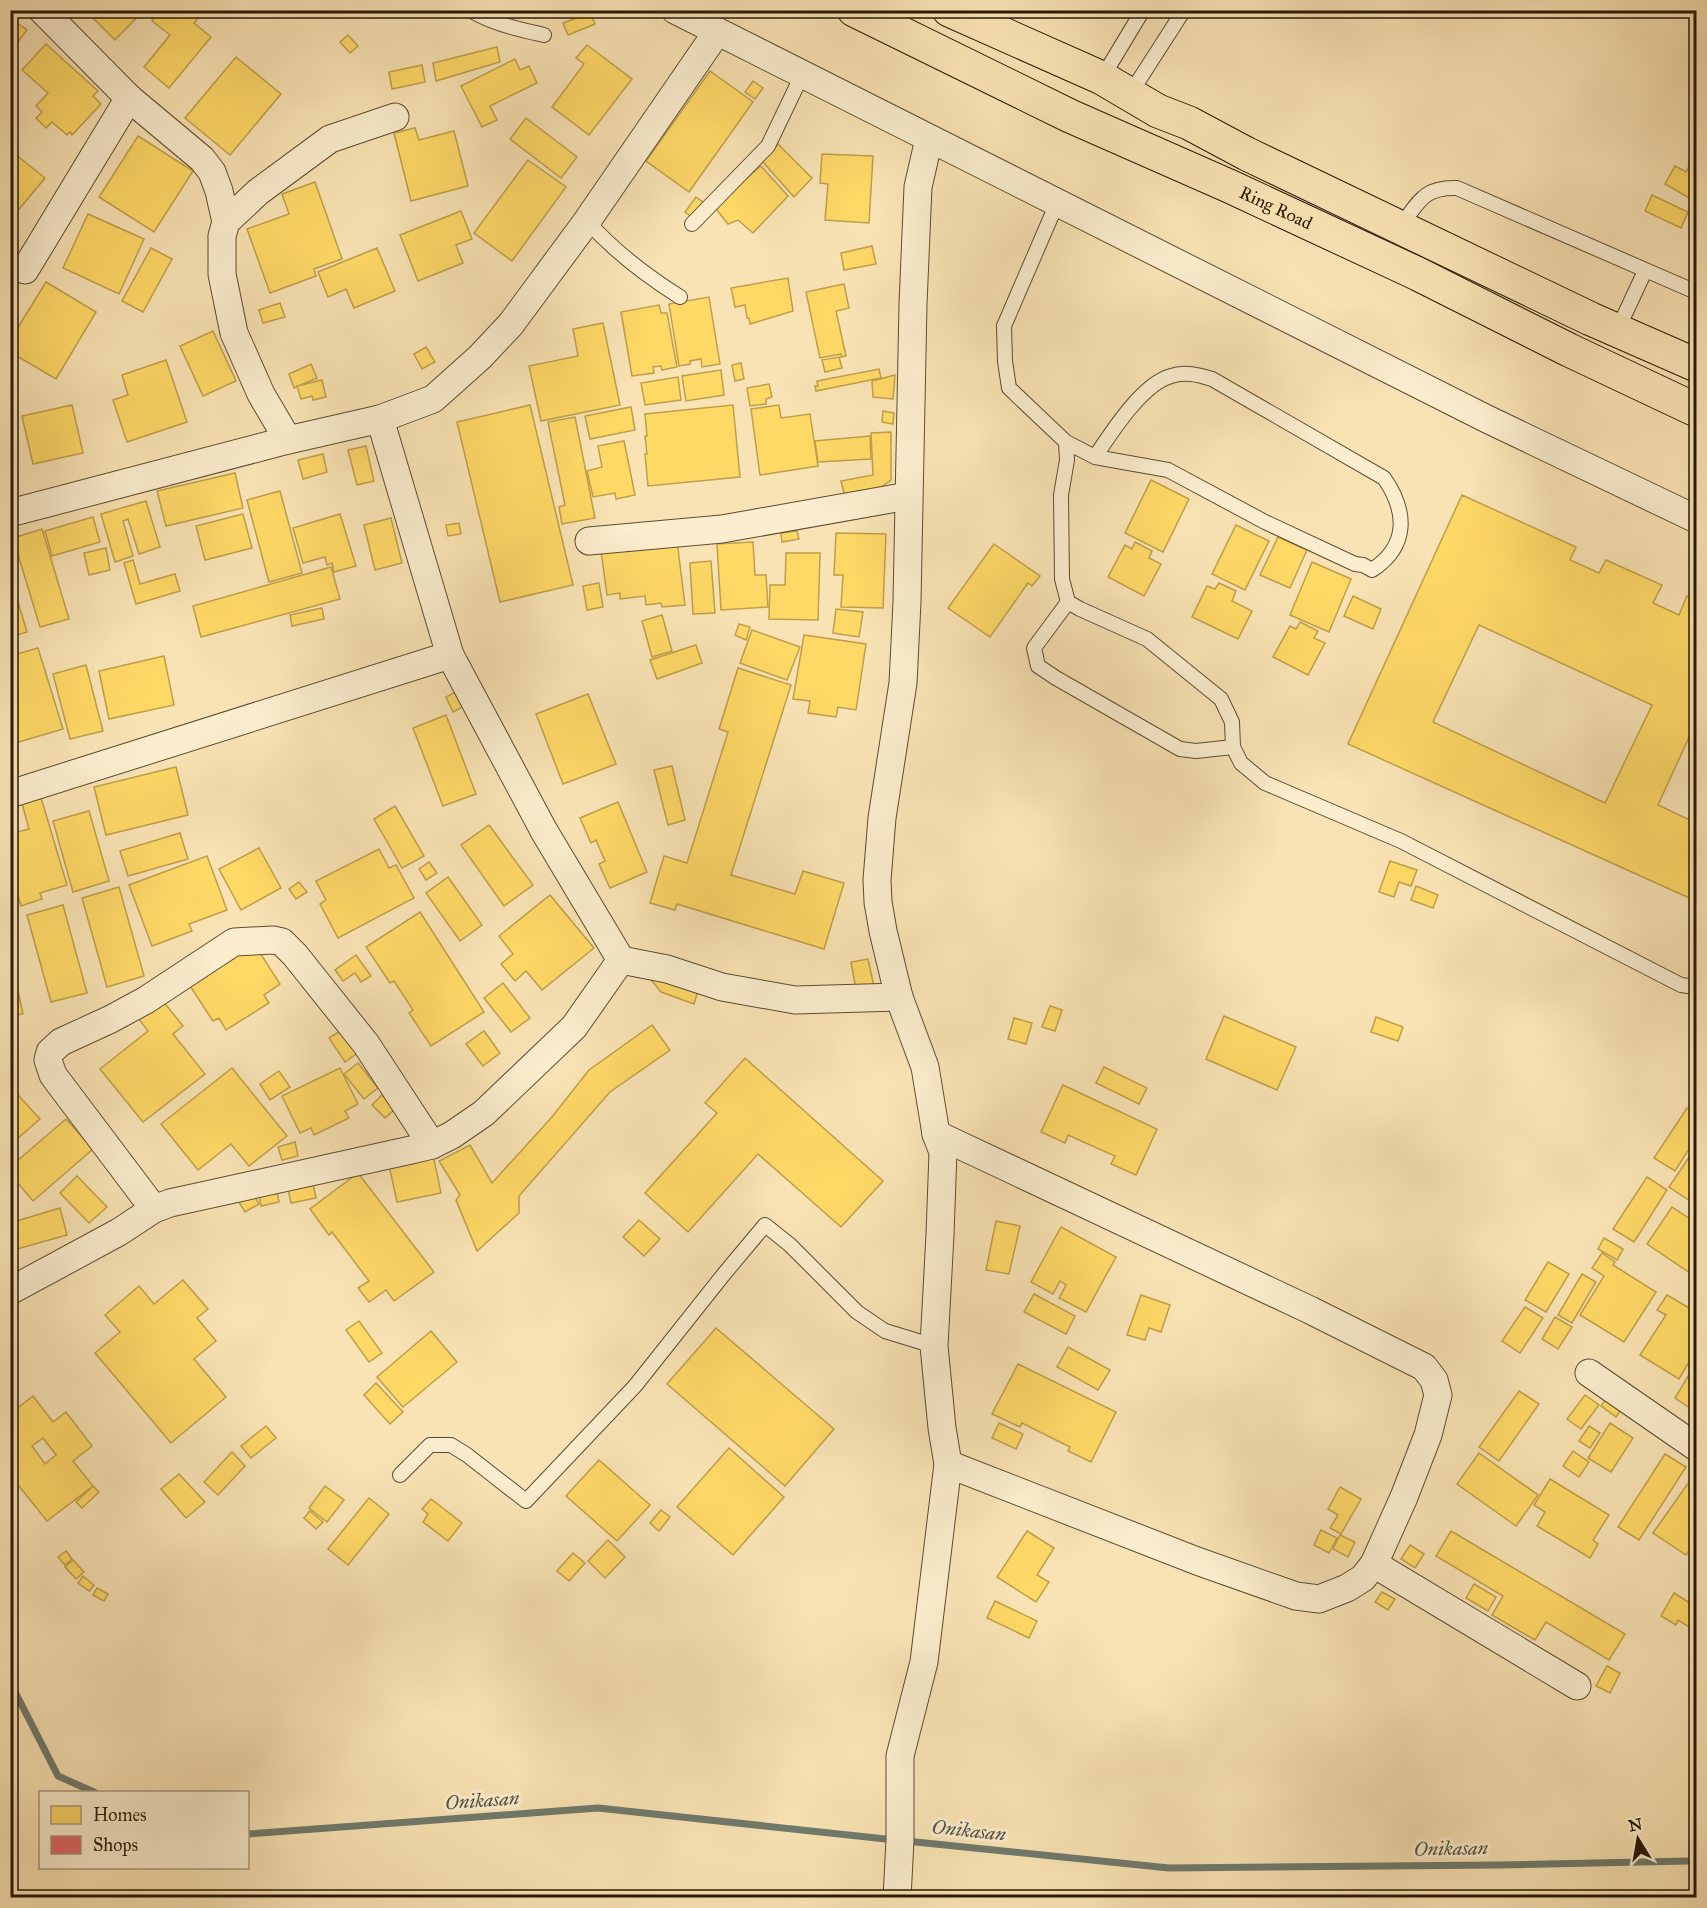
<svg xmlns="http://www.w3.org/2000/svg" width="1707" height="1908" font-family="'IM FELL Great Primer',serif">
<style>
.homes{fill:#ffd966;stroke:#bf9f49;stroke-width:1.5;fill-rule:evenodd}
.shops{fill:#e06666;stroke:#a94f49;stroke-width:1.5}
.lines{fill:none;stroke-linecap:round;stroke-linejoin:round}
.stream{stroke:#707b6e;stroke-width:7}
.service-casing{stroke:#5d4c32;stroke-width:16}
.minor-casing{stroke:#5d4c32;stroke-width:29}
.primary-casing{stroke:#291906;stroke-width:35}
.service{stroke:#fbedce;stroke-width:14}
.minor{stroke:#fbedce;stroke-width:27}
.primary{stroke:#f9e3b4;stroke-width:33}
.labels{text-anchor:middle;stroke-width:6;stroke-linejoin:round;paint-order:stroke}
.street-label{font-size:18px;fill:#291906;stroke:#fbedce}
.water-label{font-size:20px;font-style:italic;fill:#525243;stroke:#fbedce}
</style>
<rect width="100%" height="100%" fill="#f9e3b4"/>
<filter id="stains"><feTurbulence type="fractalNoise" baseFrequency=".00333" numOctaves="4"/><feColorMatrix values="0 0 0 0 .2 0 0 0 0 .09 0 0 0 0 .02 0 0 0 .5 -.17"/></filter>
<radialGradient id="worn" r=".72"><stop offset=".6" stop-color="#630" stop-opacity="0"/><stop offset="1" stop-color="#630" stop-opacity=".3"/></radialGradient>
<g class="homes">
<path d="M85,10H144L115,40Z"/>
<path d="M161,10H194L200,16L194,23L211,37L169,88L144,67L170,35L152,21Z"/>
<path d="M590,13L595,24L568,35L563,23Z"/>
<path d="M10,18L27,30L10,52Z"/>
<path d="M348,35L358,46L350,53L340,42Z"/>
<path d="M46,44L98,91L93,96L101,104L72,135L70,132L67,135L52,122L46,128L36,118L42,112L36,106L48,93L22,70Z"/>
<path d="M587,45L632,79L589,135L552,107L584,64L576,58Z"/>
<path d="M497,47L500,62L436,81L433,63Z"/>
<path d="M236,57L281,94L230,155L185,118Z"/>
<path d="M515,59L520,70L529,66L537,83L490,106L497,120L482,127L461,86Z"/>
<path d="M422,65L425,82L392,89L389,72Z"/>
<path d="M710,71L753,102L689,192L646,161Z"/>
<path d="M753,81L763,88L755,99L745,92Z"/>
<path d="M526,118L577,157L561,178L510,139Z"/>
<path d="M415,128L419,140L454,131L468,186L411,201L394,133Z"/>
<path d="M138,136L193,171L154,232L99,197Z"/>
<path d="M778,144L812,178L794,197L762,161Z"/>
<path d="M10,150L45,178L15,214L10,210Z"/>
<path d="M822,154L873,156L869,223L825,220L828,184L820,183Z"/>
<path d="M528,160L566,187L512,261L474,233Z"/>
<path d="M761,166L788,196L753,233L738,220L728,224L714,206Z"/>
<path d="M1675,166L1686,172L1689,166L1696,170V202L1665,184Z"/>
<path d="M315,182L342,259L314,269L316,276L270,293L247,229L289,214L282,194Z"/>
<path d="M1652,195L1688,212L1681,228L1645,211Z"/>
<path d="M696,197L703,202L692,217L685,212Z"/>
<path d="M461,211L472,239L456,245L463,263L418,281L400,235Z"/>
<path d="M88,214L144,239L119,294L63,268Z"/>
<path d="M872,246L876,264L844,270L841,253Z"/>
<path d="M151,248L172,259L143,312L122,301Z"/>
<path d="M377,248L395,291L354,308L346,289L328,297L318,272Z"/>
<path d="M788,278L793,311L750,324L749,318H747L745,305L735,307L731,288Z"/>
<path d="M46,282L96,312L56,379L10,352V340Z"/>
<path d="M844,284L849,308L836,311L846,356L841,357V354L820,358L806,292Z"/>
<path d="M709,297L720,364L702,367L701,359L690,361V364L679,366L669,304Z"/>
<path d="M280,303L285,317L263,323L259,310Z"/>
<path d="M659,305L661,313H667L677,367L662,370L661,366L653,367L654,373L632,376L621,312Z"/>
<path d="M603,323L620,405L541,421L529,366L578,356L573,329Z"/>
<path d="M213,331L236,381L203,396L180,346Z"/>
<path d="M426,347L435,362L422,369L414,354Z"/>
<path d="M839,357L842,368L825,372L822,360Z"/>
<path d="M166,360L187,422L127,442L113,400L128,395L122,375Z"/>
<path d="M741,363L744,379L735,381L732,365Z"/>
<path d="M311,364L317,378L294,388L289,374Z"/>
<path d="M879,369L881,378L816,391L815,386H818L817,381Z"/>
<path d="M721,370L724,395L686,401L682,376Z"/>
<path d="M895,375L893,399L873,397L872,381Z"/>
<path d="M678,377L681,400L645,405L641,383Z"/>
<path d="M322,380L326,397L313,400L312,396L301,399L297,386Z"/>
<path d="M769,384L772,397L766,399V404L750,406L747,388Z"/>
<path d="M72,405L83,453L33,464L22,416Z"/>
<path d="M530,405L573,585L500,602L457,422Z"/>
<path d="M733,405L740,477L648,486L645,454H647L645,436H647L645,414Z"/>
<path d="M779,405L781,418L810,414L818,466L760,475L751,409Z"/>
<path d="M631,407L635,430L590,439L585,416Z"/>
<path d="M883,411L894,413L893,424L882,422Z"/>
<path d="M575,417L595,518L562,524L559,507L565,505L548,422Z"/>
<path d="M891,432V480L872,494L845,497L841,481L873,475L871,433Z"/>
<path d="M870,436L871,459L818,462L815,441Z"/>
<path d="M624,441L635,495L616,499L615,493L593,497L587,471L602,467L598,446Z"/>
<path d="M366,446L374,481L357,485L348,450Z"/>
<path d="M323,454L327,472L303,479L298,460Z"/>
<path d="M235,473L243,508L166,526L157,491Z"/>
<path d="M1151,480L1189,499L1163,552L1125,533Z"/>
<path d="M280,491L302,573L269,582L247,500Z"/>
<path d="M1462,495L1576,547L1570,560L1599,573L1606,560L1662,585L1653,603L1679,615L1687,596L1696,601V722L1658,805L1696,823V901L1348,744ZM1479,625L1652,705L1605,803L1433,722Z"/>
<path d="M146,501L160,547L139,554L128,519L123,521L133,556L115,562L101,514Z"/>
<path d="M243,514L252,548L205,560L196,526Z"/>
<path d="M340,514L356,566L334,572L332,563L327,565L325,557L303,563L293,528Z"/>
<path d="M93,517L100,542L52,556L45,531Z"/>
<path d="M391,518L402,563L375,570L364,525Z"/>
<path d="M459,523L461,534L448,536L446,525Z"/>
<path d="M1236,525L1269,541L1245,590L1212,574Z"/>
<path d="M42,529L69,619L40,627L13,538Z"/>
<path d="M797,531L799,539L782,542L781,533Z"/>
<path d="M836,533L886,534L883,608L841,607L843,575H834Z"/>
<path d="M1278,537L1307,550L1290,588L1260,575Z"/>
<path d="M677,541L685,605L662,607L661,603L646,605L645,596L620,599V593L607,595L601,551Z"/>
<path d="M753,542L755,575H766L768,607L721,610L717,544Z"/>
<path d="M1135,542L1152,551L1149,558L1161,564L1144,596L1108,577L1125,545L1132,549Z"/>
<path d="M994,544L1040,576L1032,586L1028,583L990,637L948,608Z"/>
<path d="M106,548L110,570L89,575L84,553Z"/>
<path d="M786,553H820L818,620L769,619L770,585H785Z"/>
<path d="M133,560L140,584L175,574L180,591L136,604L124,563Z"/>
<path d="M711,561L715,613L693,614L690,563Z"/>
<path d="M1312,562L1351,579L1329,632L1290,615Z"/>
<path d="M331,567L340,599L201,637L193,606Z"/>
<path d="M10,575L27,632L10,637Z"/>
<path d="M599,583L603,607L587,610L583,586Z"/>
<path d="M1219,583L1236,591L1232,601L1252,611L1238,639L1192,617L1207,586L1215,589Z"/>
<path d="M1353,596L1381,609L1373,629L1344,616Z"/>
<path d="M322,608L324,619L292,626L290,615Z"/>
<path d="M836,609L863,612L859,637L833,633Z"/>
<path d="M662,615L672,651L652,657L642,621Z"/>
<path d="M1300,622L1318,631L1314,638L1325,643L1308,675L1273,657L1290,626L1296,629Z"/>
<path d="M739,624L750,627L746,640L735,635Z"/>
<path d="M752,630L800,647L787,680L740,663Z"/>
<path d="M804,635L866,644L856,710L838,707L836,717L808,713L810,701L793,699Z"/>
<path d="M696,645L702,663L657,679L650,660Z"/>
<path d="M38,648L63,729L15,743L10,727V656Z"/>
<path d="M164,656L174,705L109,719L99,671Z"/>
<path d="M86,665L103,731L70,739L53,674Z"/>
<path d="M738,668L791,685L731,875L795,894L803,871L844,883L824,949L677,904L675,910L650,903L664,856L687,863L728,732L719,729Z"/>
<path d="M459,690L466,705L453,712L446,697Z"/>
<path d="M588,694L616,764L563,784L536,714Z"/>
<path d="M446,715L476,794L443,806L413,728Z"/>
<path d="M672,766L685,820L668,825L654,770Z"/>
<path d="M176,767L188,815L106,835L94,787Z"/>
<path d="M39,791L67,885L40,893L42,899L21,906L10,869V834L29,829L20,796Z"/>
<path d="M618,802L647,872L610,888L599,864L605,861L596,840L591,843L580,818Z"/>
<path d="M395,806L424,856L402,868L374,819Z"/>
<path d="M89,811L109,881L73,892L53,821Z"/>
<path d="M489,825L533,885L504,906L461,845Z"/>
<path d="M180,833L188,859L128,876L120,851Z"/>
<path d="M259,848L281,888L241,910L219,869Z"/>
<path d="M379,849L389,868L396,865L414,898L338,938L320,904L326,900L316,881Z"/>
<path d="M207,856L227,910L189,924L192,931L152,946L129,885Z"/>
<path d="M1390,861L1417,870L1411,886L1399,882L1394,897L1379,892Z"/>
<path d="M429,862L437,873L426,880L419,869Z"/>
<path d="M448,877L482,925L460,941L426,893Z"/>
<path d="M299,882L307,892L296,899L289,889Z"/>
<path d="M1416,886L1438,895L1433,908L1411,900Z"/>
<path d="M119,887L144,976L107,987L82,898Z"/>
<path d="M550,895L594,948L542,990L526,971L515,981L501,964L513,954L499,936Z"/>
<path d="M63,905L87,993L51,1002L27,915Z"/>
<path d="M420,912L484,1012L431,1046L409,1013L413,1010L394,981L390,983L366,947Z"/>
<path d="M255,945L280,984L264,995L269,1003L226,1030L219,1018L213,1021L190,986Z"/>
<path d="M10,954L23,1014L10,1016Z"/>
<path d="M356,955L371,976L361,982L355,973L343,981L335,970Z"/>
<path d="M868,959L875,991L857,995L851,962Z"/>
<path d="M648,976L700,984L694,1004L661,992Z"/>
<path d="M503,983L530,1018L511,1032L484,998Z"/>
<path d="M162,1000L183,1026L173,1034L205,1074L143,1122L100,1069L148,1031L138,1018Z"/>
<path d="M1050,1006L1062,1010L1055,1031L1042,1027Z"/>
<path d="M1224,1016L1296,1047L1277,1090L1206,1059Z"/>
<path d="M1376,1017L1403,1027L1398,1041L1371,1032Z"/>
<path d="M1014,1018L1032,1023L1026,1044L1008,1039Z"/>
<path d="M652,1025L670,1050L610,1092L519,1196V1213L477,1251L456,1200L460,1195L439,1161L470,1145L492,1183L552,1117L589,1070Z"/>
<path d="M343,1029L359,1052L345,1062L329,1038Z"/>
<path d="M484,1031L500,1053L483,1066L466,1044Z"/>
<path d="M745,1058L883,1181L841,1227L758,1154L688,1232L645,1193L717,1113L705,1103Z"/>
<path d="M358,1063L378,1088L364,1099L344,1074Z"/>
<path d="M1104,1067L1147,1088L1139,1104L1096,1083Z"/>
<path d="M232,1068L287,1136L249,1166L231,1144L198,1170L161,1124Z"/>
<path d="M340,1068L358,1104L345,1111L349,1118L314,1135L311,1128L300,1133L282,1096Z"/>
<path d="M279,1071L290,1087L270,1100L260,1084Z"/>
<path d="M1063,1085L1157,1129L1136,1175L1111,1164L1115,1156L1068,1135L1065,1143L1041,1132Z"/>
<path d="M18,1095L40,1119L10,1145V1101Z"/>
<path d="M382,1095L395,1109L385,1118L372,1105Z"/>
<path d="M1687,1108L1696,1114V1138L1675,1171L1654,1158Z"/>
<path d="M66,1119L93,1149L33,1201L10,1174V1167Z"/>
<path d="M295,1142L298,1156L282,1160L278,1147Z"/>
<path d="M1696,1147V1192L1690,1201L1669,1187Z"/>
<path d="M433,1155L441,1193L397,1202L389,1165Z"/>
<path d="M358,1173L434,1272L394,1301L386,1290L369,1302L358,1288L369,1281L332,1232L329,1235L310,1209Z"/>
<path d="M77,1176L107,1207L89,1223L60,1193Z"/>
<path d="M1647,1177L1667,1190L1634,1242L1613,1229Z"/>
<path d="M312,1179L316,1198L291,1203L287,1184Z"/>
<path d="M250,1189L259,1204L245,1212L236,1197Z"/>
<path d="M277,1191L279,1202L261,1206L259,1195Z"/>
<path d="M1672,1207L1696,1223V1277L1647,1244Z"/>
<path d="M60,1208L67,1235L10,1251V1223Z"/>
<path d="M639,1220L660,1239L644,1256L623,1237Z"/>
<path d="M996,1221L1020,1226L1009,1274L986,1270Z"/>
<path d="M1061,1227L1116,1257L1086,1312L1059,1298L1066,1285L1060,1281L1053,1294L1031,1282Z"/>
<path d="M1604,1238L1623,1249L1617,1260L1598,1249Z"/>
<path d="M1602,1253L1615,1262L1613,1265L1656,1292L1624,1342L1580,1315L1604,1276L1592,1268Z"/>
<path d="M1548,1262L1569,1274L1546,1312L1525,1300Z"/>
<path d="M1582,1274L1596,1282L1572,1323L1558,1315Z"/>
<path d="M183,1280L208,1309L197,1318L216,1341L194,1359L226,1397L171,1443L95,1353L120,1332L105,1315L139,1286L154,1304Z"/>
<path d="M1034,1294L1075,1316L1066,1334L1024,1312Z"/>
<path d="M1141,1295L1170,1305L1161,1332L1149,1328L1145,1340L1127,1335Z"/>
<path d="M1667,1295L1696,1312V1350L1679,1379L1640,1355L1666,1315L1657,1310Z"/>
<path d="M1525,1307L1543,1318L1520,1353L1502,1341Z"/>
<path d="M1555,1317L1572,1327L1558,1349L1542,1339Z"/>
<path d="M359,1321L382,1353L369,1362L346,1330Z"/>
<path d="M716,1328L834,1429L785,1486L667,1384Z"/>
<path d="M431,1331L457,1362L403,1407L377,1377Z"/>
<path d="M1068,1347L1110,1370L1098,1390L1057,1367Z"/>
<path d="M1696,1363V1412L1675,1398Z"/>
<path d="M1018,1364L1116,1412L1091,1462L1068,1451L1070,1447L1022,1423L1020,1427L992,1414Z"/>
<path d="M376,1383L403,1412L390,1424L364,1395Z"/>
<path d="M1519,1391L1539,1404L1499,1461L1479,1447Z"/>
<path d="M1585,1395L1599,1405L1581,1429L1567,1419Z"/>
<path d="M33,1396L53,1422L66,1412L92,1446L73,1461L93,1486L47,1521L10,1475V1414ZM43,1438L56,1455L45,1464L32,1446Z"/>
<path d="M1608,1396L1623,1407L1616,1417L1601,1406Z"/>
<path d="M999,1423L1023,1434L1016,1449L992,1438Z"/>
<path d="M1610,1423L1633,1438L1611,1472L1588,1458Z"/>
<path d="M266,1426L276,1438L251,1458L241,1446Z"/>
<path d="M1589,1426L1600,1433L1590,1448L1579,1441Z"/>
<path d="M729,1448L784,1497L733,1555L677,1507Z"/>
<path d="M1573,1451L1589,1462L1579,1477L1563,1466Z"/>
<path d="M232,1452L245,1466L218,1495L204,1482Z"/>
<path d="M1479,1453L1538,1495L1516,1526L1457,1484Z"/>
<path d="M1665,1454L1686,1467L1639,1540L1618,1527Z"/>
<path d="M599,1460L650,1505L617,1541L566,1496Z"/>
<path d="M1696,1472V1540L1686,1555L1653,1533Z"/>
<path d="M179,1474L205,1502L186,1518L161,1489Z"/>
<path d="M1550,1479L1609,1515L1593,1540L1598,1544L1590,1558L1537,1526L1545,1512L1534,1505Z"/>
<path d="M93,1486L99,1492L82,1508L76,1502Z"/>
<path d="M325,1486L344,1500L327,1522L309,1508Z"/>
<path d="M1340,1487L1361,1499L1341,1534L1330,1528L1338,1515L1328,1509Z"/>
<path d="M369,1498L389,1514L348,1565L328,1549Z"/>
<path d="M431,1499L462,1523L448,1541L423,1522L428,1514L422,1509Z"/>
<path d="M661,1510L670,1517L659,1531L650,1523Z"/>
<path d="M310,1511L323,1522L316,1529L304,1518Z"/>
<path d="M1321,1530L1337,1538L1329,1553L1314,1545Z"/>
<path d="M1027,1531L1054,1548L1037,1575L1049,1582L1036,1602L997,1577Z"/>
<path d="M1451,1531L1625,1634L1609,1660L1546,1622L1535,1640L1492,1615L1503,1596L1436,1556Z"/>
<path d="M1340,1535L1355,1542L1348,1557L1333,1549Z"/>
<path d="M608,1540L625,1557L605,1578L588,1561Z"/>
<path d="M1410,1545L1424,1554L1415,1568L1401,1559Z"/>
<path d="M66,1551L72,1559L65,1565L58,1557Z"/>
<path d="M573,1553L585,1563L569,1581L557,1571Z"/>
<path d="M73,1560L84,1572L76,1579L65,1567Z"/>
<path d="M83,1576L94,1585L89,1591L78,1583Z"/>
<path d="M1474,1584L1496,1597L1488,1611L1466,1598Z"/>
<path d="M97,1588L108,1594L104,1601L93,1595Z"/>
<path d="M1382,1592L1395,1599L1388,1610L1375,1602Z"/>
<path d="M1674,1593L1696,1607V1631L1678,1620L1676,1625L1661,1616Z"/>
<path d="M995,1601L1037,1621L1029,1638L987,1618Z"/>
<path d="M1607,1666L1620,1673L1610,1693L1596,1686Z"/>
</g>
<path class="shops" d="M1678,10H1696V20Z"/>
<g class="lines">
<g class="stream">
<path d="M10,1682L58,1776L94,1792"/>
<path d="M248,1834L598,1808L895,1840"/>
<path d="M906,1841L1169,1868L1498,1865L1688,1861"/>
</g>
<defs>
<g id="service">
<path d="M470,10C493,24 518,29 544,35"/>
<path d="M1102,78L1143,10"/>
<path d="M1130,94L1184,10"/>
<path d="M1057,203L1004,326L1005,361L1009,388L1066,442L1067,460L1061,495L1062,579L1068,602L1080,609L1147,639L1221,699L1232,722L1233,747L1241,763L1265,783L1401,841L1681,985L1696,987"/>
<path d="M587,221C615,252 645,275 680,297"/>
<path d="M692,224L768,146L802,75"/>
<path d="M1400,227C1419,202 1423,187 1457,188L1696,292"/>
<path d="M1617,331L1645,271"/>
<path d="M1066,442L1095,457L1168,470L1265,522L1355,564L1363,565L1372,570C1409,546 1407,511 1384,478L1212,379C1199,375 1184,371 1171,376C1142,384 1111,433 1095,457"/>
<path d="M1068,602L1034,648L1038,666L1056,678L1180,749L1196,751L1233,747"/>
<path d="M400,1475L430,1445H451L467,1455L526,1501L635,1386L724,1274L765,1225L790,1245L857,1312L885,1331L934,1346"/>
</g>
<g id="minor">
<path d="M42,10L129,98L202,159L212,172L219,191L226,222"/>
<path d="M675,10L1487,419L1696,519"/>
<path d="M25,270L129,98"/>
<path d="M380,419L450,655L544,831L621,960L667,969L722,987L795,1000L899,997"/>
<path d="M288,440L261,394L234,333L222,274V236L226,222L258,192L330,139L395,117"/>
<path d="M10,513L288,440L380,419L433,399L480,357L511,324L587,221L717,32"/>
<path d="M589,541L722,529L908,496"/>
<path d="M10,794L450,655"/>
<path d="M936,1134L1310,1310L1424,1367L1434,1380L1438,1395L1428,1435L1404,1497L1374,1564L1363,1578L1347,1588L1319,1599L1296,1596L1197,1561L948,1464"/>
<path d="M154,1209L53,1075L48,1060L50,1052L61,1042L111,1019L146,1000L234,942L273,940L282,942L295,955L366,1044L432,1145"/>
<path d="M10,1291L119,1232L154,1209L170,1203L411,1150L432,1145L452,1135L484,1113L574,1027L621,960"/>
<path d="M1589,1373L1696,1447"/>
<path d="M1374,1564L1577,1686"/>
<path d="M897,1898L900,1840V1756L924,1662L948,1464L942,1428L934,1346L940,1235L943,1152L936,1134L925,1067L899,997L883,931L878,902L877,880L882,818L903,683L907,602L913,304L918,187L929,139"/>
</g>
<g id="primary">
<path id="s1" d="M854,10L1070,116L1229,186L1418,274L1569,350L1696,410"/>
<path d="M949,10L1102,78L1158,111L1189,123L1247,154L1591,319L1696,365"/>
</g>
</defs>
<use href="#service" class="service-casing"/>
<use href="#minor" class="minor-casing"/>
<use href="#primary" class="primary-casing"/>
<use href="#service" class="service"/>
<use href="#minor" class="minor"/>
<use href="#primary" class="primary"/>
</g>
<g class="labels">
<g class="street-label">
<text dy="6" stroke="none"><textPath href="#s1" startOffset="466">Ring Road</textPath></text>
</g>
<g class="water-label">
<text transform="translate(482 1800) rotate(-4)" y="7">Onikasan</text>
<text transform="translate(969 1830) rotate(6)" y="7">Onikasan</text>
<text transform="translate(1451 1848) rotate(-1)" y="7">Onikasan</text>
</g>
</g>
<rect width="1707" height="1908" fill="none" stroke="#f9e3b4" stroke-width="36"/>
<rect x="12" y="12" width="1683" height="1884" fill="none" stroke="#291906" stroke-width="3"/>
<rect x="18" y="18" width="1671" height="1872" fill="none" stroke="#291906" stroke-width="1.5"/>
<rect x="39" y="1791" width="210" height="78" fill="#fbedce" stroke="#a7987e" stroke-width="1.5"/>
<rect x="51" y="1806" width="30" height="18" fill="#ffd966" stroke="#a7987e" stroke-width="1.5"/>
<text x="93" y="1821" font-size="18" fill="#291906">Homes</text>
<rect x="51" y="1836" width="30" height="18" fill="#e06666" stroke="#a7987e" stroke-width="1.5"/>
<text x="93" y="1851" font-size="18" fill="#291906">Shops</text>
<g transform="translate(1638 1839) rotate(349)" stroke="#fbedce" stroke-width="4.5" paint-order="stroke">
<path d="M0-4.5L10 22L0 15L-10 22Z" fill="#291906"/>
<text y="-9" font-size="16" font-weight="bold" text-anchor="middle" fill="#291906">N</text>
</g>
<rect width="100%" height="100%" filter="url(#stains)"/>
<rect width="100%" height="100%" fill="url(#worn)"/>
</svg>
